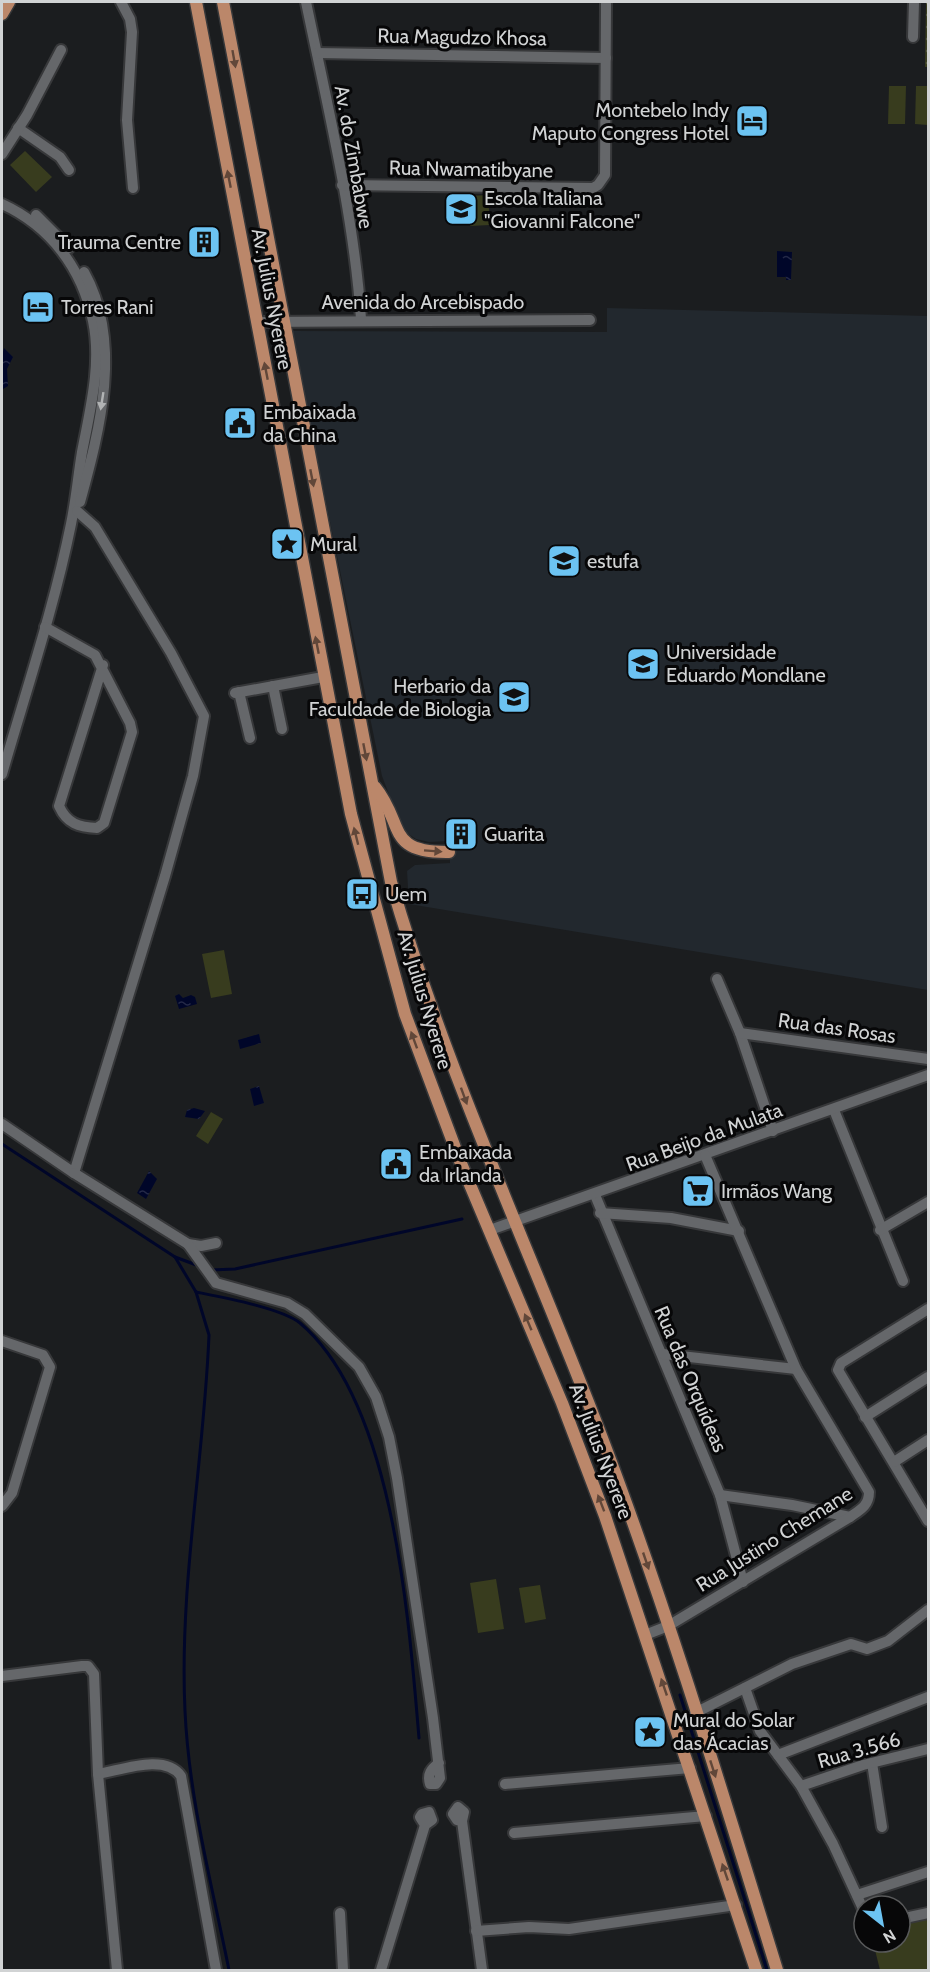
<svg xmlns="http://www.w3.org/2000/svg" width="930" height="1972" font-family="Cabin,sans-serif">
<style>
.built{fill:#22282e}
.grass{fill:url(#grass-dots)}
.pitch{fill:#383c1e}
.water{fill:url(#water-ripples)}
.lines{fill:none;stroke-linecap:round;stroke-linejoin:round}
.stream{stroke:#000629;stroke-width:3}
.minor-casing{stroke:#37383a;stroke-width:14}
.major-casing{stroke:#37383a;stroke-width:15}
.minor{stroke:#65676a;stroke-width:10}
.major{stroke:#bb876a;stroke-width:12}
.oneway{fill:#614739}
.oneway2{fill:#b1b3b4}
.labels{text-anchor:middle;stroke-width:6;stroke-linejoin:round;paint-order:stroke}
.street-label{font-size:20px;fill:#d1d3d4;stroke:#070708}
.poi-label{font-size:20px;fill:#d1d3d4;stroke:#070708;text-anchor:start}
</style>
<defs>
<pattern id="grass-dots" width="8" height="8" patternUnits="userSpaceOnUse" patternTransform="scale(1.5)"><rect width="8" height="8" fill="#383c1e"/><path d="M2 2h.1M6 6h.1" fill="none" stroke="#54573e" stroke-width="1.8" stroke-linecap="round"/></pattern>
<pattern id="water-ripples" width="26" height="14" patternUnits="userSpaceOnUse" patternTransform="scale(1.5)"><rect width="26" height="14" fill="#000629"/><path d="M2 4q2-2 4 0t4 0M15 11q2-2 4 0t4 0" fill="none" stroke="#242947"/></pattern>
</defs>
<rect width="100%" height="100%" fill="#1b1d1f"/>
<path class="built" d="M607,308L928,316V990L409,904L407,871L415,865L450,863L449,841L429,842L416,839L407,833L401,826L382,776L291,331L607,332Z"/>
<path class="grass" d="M926,2H928V67H925Z"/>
<g class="pitch">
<path d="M889,86H906L905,124H888Z"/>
<path d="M916,86H928V125L915,124Z"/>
<path d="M25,151L52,177L36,192L10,165Z"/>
<path d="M488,195L490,225L470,226L469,196Z"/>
<path d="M224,950L232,994L211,998L202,954Z"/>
<path d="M211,1112L223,1119L208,1144L196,1136Z"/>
<path d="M496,1579L504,1629L478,1633L470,1583Z"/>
<path d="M540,1585L546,1619L525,1623L519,1588Z"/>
<path d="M928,1915V1970H880L873,1942H900V1921Z"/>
</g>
<g class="water">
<path d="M777,251L792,252L791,280H786V277H777Z"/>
<path d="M4,348L13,357L7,369L8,386L3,389L2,355Z"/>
<path d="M179,994L183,998L191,995L195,997L197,1004L179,1009L175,996Z"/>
<path d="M259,1034L261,1043L240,1049L238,1040Z"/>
<path d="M259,1086L264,1103L254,1106L250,1089Z"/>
<path d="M194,1108L205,1111L199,1119L185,1117L187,1110Z"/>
<path d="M149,1171L157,1179L146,1199L137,1193Z"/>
</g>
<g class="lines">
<g class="stream">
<path d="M2,1144L175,1257L199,1266"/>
<path d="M175,1257L196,1292L209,1335C204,1460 179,1586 185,1711C189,1799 212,1885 229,1970"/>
<path d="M211,1270L235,1269L462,1219"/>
<path d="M196,1292C221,1297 281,1308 300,1323C394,1402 409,1621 419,1738"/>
<path d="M680,1695L767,1970"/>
</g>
<defs>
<g id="minor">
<path d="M121,2L130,19L132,32L127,120L133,188"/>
<path d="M306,2C327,104 354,215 361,319"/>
<path d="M913,37L914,2"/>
<path d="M317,53L606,58"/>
<path d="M18,128L60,157L69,170"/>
<path d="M2,154L27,115L61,50"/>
<path d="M342,185L593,188L598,185L605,175L606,2"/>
<path d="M2,204C50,226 82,268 93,321C102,364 90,410 82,452C78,476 76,500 71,524C54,608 26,691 2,774"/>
<path d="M36,215L69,248"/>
<path d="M257,322L590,320"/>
<path d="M80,502C100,429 123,342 84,272"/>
<path d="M45,627L95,655L130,723L132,732L104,823L97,828C79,827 67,824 59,806L103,665"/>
<path d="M273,686L282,729"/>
<path d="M239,692L250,738"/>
<path d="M235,693L323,677"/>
<path d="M717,979L740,1033L773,1131"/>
<path d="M740,1033L928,1059"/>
<path d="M834,1110L903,1281"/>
<path d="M2,1124L74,1173L165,876L193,776L204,716L171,653L95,527L77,511"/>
<path d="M74,1173L188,1244L201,1246L216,1243"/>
<path d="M595,1195L720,1495L743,1582"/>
<path d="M600,1213L671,1218L739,1231"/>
<path d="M490,1230L928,1075"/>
<path d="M880,1230L928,1202"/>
<path d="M188,1244L216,1283L287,1303L305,1314L359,1367L376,1397L389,1437L397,1478L433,1718L440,1778L436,1784H430C427,1774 431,1769 439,1763"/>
<path d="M928,1309L841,1363L838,1370L928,1521"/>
<path d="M2,1341L43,1355L50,1367L12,1493L2,1506"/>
<path d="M663,1354L796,1369"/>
<path d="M865,1417L928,1377"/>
<path d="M894,1462L928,1440"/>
<path d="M720,1495L792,1505L850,1517"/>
<path d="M645,1635L668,1626L850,1517C860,1510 869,1506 869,1492L796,1369L705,1155"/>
<path d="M2,1676L82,1666H88L94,1674L98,1774L117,1970"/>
<path d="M745,1688L760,1731L801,1786L833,1844L864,1911"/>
<path d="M695,1713L792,1664L851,1644L867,1649L888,1641L928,1610"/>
<path d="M778,1755L928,1697"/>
<path d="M872,1763L882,1827"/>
<path d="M98,1774C122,1770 165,1753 181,1776L216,1970"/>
<path d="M505,1784L690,1768"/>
<path d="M801,1786L863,1765L928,1749"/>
<path d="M462,1821L457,1820L453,1814L458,1807L464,1812L462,1821L482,1970"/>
<path d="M514,1833L706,1816"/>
<path d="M857,1895L928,1872"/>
<path d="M340,1913L343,1970"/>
<path d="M900,1919L928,1913"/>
<path d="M476,1931L529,1927L569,1929L736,1905"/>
<path d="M381,1970L425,1825L432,1820L429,1812L422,1814L420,1817L425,1825"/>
</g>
<g id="major">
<path d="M196,2L351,814L405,1014L460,1161L562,1403L605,1516L756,1970"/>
<path d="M223,2L391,882C447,1076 534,1258 605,1446C670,1618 723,1795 777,1970"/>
<path d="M2,14L9,2"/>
<path d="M375,787C405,824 385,853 449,852"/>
</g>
</defs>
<use href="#minor" class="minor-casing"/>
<use href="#major" class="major-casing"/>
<use href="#minor" class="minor"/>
<use href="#major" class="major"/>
</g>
<defs><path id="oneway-solid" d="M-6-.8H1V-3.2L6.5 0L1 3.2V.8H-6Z" transform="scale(1.5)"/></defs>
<g class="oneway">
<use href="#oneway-solid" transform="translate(234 59) rotate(80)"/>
<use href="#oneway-solid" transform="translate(229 179) rotate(-101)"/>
<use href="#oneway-solid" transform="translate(266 371) rotate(-101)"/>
<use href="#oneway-solid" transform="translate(312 478) rotate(79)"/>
<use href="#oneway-solid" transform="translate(317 645) rotate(-101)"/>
<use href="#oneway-solid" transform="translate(365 752) rotate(79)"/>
<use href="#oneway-solid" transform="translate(356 836) rotate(-104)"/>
<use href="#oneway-solid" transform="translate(433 851) rotate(4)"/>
<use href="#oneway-solid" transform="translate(414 1040) rotate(-110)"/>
<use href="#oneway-solid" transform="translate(464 1096) rotate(70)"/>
<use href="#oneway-solid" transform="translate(528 1322) rotate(-113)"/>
<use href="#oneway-solid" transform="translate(601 1503) rotate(-111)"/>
<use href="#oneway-solid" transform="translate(646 1561) rotate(71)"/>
<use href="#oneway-solid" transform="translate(664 1687) rotate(-109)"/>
<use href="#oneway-solid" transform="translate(713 1769) rotate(72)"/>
<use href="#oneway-solid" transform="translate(725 1872) rotate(-109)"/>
</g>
<use class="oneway2" href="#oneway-solid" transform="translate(102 401) rotate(99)"/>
<defs>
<symbol id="hotel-square" viewBox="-11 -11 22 22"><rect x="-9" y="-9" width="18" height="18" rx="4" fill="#6cc3f2" stroke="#070708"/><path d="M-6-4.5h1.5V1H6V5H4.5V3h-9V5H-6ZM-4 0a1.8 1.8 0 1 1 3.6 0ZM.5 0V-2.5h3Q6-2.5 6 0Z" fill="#111"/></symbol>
<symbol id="school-square" viewBox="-11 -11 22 22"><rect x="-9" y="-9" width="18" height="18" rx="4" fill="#6cc3f2" stroke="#070708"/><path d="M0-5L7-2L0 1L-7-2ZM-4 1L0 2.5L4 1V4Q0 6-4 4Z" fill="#111"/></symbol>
<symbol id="building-square" viewBox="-11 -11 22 22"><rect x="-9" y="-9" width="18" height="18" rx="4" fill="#6cc3f2" stroke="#070708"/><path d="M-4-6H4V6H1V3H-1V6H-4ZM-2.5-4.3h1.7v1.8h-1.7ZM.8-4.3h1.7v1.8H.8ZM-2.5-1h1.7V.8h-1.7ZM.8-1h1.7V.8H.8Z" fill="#111"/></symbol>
<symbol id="civic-square" viewBox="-11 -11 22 22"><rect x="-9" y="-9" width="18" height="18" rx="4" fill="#6cc3f2" stroke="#070708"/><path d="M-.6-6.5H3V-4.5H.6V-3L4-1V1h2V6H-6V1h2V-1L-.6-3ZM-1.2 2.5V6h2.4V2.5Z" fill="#111"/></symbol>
<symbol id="sight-square" viewBox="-11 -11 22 22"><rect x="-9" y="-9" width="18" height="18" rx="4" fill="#6cc3f2" stroke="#070708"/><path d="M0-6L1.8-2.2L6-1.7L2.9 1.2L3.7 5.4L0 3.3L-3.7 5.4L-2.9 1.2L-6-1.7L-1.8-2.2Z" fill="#111"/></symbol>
<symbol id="university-square" viewBox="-11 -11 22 22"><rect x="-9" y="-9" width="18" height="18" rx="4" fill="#6cc3f2" stroke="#070708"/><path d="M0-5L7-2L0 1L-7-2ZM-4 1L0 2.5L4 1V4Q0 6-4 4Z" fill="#111"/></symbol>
<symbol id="bus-square" viewBox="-11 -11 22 22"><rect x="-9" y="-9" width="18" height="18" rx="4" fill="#6cc3f2" stroke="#070708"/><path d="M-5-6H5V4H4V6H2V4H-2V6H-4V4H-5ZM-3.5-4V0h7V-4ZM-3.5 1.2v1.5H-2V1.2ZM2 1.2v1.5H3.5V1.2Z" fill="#111"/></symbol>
<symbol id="supermarket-square" viewBox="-11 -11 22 22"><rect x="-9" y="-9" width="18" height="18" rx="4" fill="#6cc3f2" stroke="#070708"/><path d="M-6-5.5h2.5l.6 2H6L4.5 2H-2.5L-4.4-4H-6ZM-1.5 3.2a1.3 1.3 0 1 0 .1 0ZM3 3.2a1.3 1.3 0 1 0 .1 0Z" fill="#111"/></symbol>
</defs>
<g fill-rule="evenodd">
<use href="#hotel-square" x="733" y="102" width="38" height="38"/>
<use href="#school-square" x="442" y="190" width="38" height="38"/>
<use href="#building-square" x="185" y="223" width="38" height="38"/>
<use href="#hotel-square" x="19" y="288" width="38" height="38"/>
<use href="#civic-square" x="221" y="404" width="38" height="38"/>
<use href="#sight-square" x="268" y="525" width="38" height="38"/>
<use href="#university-square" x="545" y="542" width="38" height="38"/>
<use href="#university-square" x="624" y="645" width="38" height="38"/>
<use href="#university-square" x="495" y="678" width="38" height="38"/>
<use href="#building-square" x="442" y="815" width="38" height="38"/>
<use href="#bus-square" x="343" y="875" width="38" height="38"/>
<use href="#civic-square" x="377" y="1145" width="38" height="38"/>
<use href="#supermarket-square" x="679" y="1172" width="38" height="38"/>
<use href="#sight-square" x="631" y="1713" width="38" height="38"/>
</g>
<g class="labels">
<g class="street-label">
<text transform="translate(462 37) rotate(1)" y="7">Rua Magudzo Khosa</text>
<text transform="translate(354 157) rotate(80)" y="7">Av. do Zimbabwe</text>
<text transform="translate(471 169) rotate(1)" y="7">Rua Nwamatibyane</text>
<text transform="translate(272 299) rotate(79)" y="7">Av. Julius Nyerere</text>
<text x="423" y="309">Avenida do Arcebispado</text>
<text transform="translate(425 1000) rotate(73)" y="7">Av. Julius Nyerere</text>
<text transform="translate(837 1028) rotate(8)" y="7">Rua das Rosas</text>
<text transform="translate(704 1137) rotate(-20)" y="7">Rua Beijo da Mulata</text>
<text transform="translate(691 1379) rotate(67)" y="7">Rua das Orquídeas</text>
<text transform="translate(601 1451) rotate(69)" y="7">Av. Julius Nyerere</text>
<text transform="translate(774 1539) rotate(-32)" y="7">Rua Justino Chemane</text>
<text transform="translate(859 1750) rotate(-16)" y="7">Rua 3.566</text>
</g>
<g class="poi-label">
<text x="729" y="117" text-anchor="end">Montebelo Indy<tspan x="729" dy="23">Maputo Congress Hotel</tspan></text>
<text x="484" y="205">Escola Italiana<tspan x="484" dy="23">"Giovanni Falcone"</tspan></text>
<text x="181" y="249" text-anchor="end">Trauma Centre</text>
<text x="61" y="314">Torres Rani</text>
<text x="263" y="419">Embaixada<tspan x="263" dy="23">da China</tspan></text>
<text x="310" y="551">Mural</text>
<text x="587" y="568">estufa</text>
<text x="666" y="659">Universidade<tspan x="666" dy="23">Eduardo Mondlane</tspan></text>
<text x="491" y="693" text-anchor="end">Herbario da<tspan x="491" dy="23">Faculdade de Biologia</tspan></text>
<text x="484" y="841">Guarita</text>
<text x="385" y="901">Uem</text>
<text x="419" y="1159">Embaixada<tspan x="419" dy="23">da Irlanda</tspan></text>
<text x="721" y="1198">Irmãos Wang</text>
<text x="673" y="1727">Mural do Solar<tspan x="673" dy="23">das Ácacias</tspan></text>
</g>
</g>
<rect width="930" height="1972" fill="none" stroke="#d1d3d4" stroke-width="6"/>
<g transform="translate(882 1924) rotate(149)"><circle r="28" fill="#070708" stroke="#58595a" stroke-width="1.5"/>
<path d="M0-4.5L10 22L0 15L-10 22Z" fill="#6cc3f2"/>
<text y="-9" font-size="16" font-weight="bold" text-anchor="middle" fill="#d1d3d4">N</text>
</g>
</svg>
